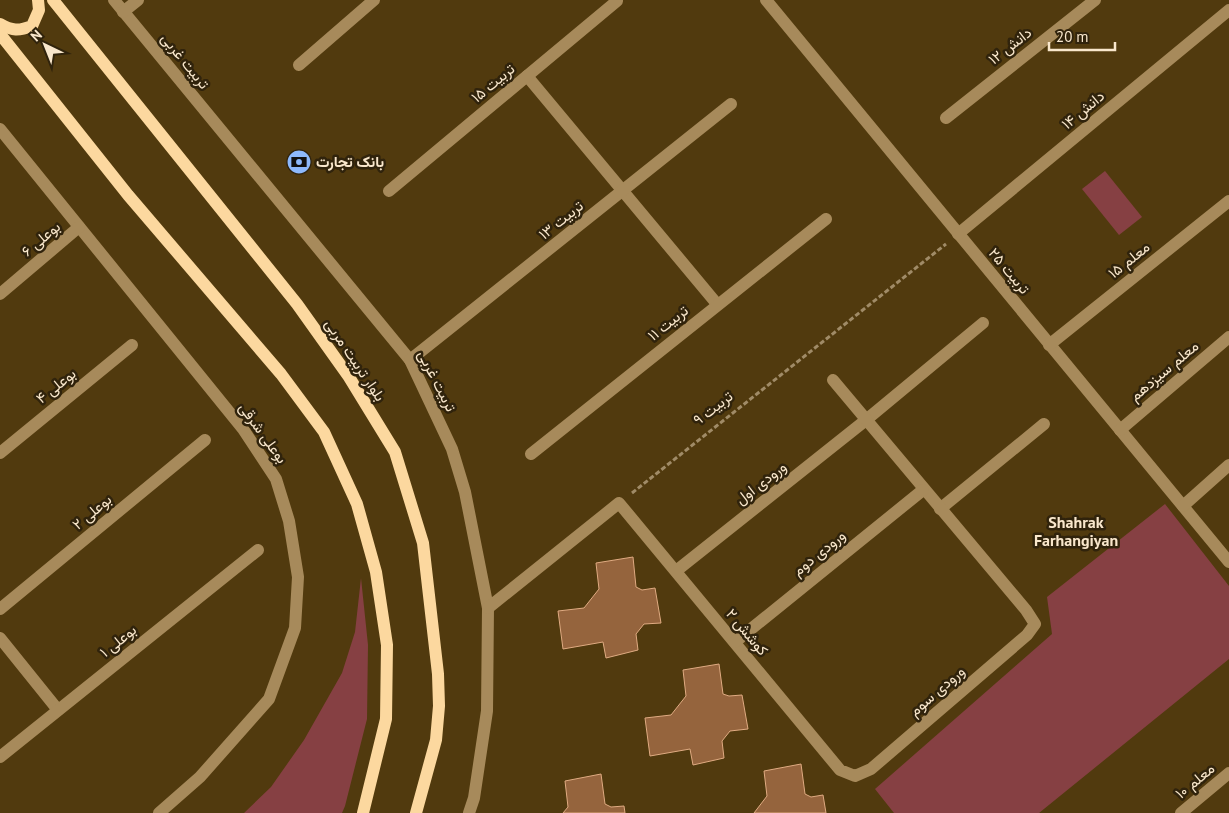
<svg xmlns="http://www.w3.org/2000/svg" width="1229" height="813" font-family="'PT Sans',Vazirmatn,sans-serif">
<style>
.green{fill:#864043}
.building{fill:#95643d;stroke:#e0ab82}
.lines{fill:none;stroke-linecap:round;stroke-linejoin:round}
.path{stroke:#a08b67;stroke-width:3;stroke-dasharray:5 2.5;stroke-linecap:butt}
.minor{stroke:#a78a5b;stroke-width:12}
.major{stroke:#fcd89f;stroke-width:12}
.labels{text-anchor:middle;stroke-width:5;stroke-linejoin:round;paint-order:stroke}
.street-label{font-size:15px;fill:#f9e7cc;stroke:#30230c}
.poi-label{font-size:15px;font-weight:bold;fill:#f9e7cc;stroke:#30230c;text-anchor:start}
.neighbourhood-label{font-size:16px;font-weight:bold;fill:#f9e7cc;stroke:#30230c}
</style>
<rect width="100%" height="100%" fill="#513a0e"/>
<g class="green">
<path d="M1105,171L1142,217L1119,235L1082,189Z"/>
<path d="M1165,504L1229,586V659L1039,813H894L875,789L1052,634L1047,597Z"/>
<path d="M361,578L368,645L367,719L345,806L342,813H244L271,787L304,740L342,673L355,632Z"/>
</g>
<g class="building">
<path d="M633,557L636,587L642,590L655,588L661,623L644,624L636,634L638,650L606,658L603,642L563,649L558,611L584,608L599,589L596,563Z"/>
<path d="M719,664L723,694L729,696L742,695L748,729L730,731L722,741L724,758L693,765L690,749L650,756L645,718L671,715L686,696L683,670Z"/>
<path d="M801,764L805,794L811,797L823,795L826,813H754L767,796L764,771Z"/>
<path d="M601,774L605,804L611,807L624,806L625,813H563L568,807L565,781Z"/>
</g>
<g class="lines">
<path class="path" d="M632,493L946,244"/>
<g class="minor">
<path d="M114,0L410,360L452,449L465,492L488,608L487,711L474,798L469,813"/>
<path d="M766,0L1229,562"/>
<path d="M123,12L138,0"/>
<path d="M299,65L374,0"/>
<path d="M527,76L717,304"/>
<path d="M946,118L1095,0"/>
<path d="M0,129L243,429L276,479L289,521L298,577L295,628L269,699L200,777L159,813"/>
<path d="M389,191L617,1"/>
<path d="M958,234L1229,10"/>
<path d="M0,294L79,227"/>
<path d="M1049,345L1229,201"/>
<path d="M410,360L731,104"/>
<path d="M1120,430L1229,337"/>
<path d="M0,453L132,345"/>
<path d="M531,454L826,219"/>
<path d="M1183,506L1229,465"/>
<path d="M940,509L1044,424"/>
<path d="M676,571L866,420L983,323"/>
<path d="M488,608L619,503L840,770L855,776L871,769L1027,635L1035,624L1026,610L833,380"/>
<path d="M0,609L205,440"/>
<path d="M0,638L58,710"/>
<path d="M735,642L923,490"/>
<path d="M0,757L258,550"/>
<path d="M1181,813L1229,773"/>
</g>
<g class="major">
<path d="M53,0L297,304L349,377L395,452L423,543L438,674L439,706L436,740L416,813"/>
<path d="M0,24C12,31 19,31 32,26L39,10L38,0"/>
<path d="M0,34L128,195L281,374L324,432L357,504L376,572L387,645L386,719L363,813"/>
</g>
</g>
<defs>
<symbol id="bank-disc" viewBox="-11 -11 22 22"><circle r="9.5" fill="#8db9fc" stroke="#30230c"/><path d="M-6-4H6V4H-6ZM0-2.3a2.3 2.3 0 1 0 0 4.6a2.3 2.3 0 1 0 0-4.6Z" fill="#111"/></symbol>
</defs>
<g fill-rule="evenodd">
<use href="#bank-disc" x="285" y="148" width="28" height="28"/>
</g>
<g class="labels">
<g class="street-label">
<text transform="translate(1010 46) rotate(-38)" y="5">دانش ۱۲</text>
<text transform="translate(185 61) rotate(51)" y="5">تربیت غربی</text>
<text transform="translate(493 83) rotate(-40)" y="5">تربیت ۱۵</text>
<text transform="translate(1083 110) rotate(-40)" y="5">دانش ۱۴</text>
<text transform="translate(561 220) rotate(-39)" y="5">تربیت ۱۳</text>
<text transform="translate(41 239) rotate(-40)" y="5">بوعلی ۶</text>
<text transform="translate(1129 260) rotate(-39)" y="5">معلم ۱۵</text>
<text transform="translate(1009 271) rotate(50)" y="5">تربیت ۲۵</text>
<text transform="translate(668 323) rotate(-39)" y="5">تربیت ۱۱</text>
<text transform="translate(355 360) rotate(56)" y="5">بلوار تربیت مربی</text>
<text transform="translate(1164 371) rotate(-40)" y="5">معلم سیزدهم</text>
<text transform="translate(437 381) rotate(63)" y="5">تربیت غربی</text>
<text transform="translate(56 386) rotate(-39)" y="5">بوعلی ۴</text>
<text transform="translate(713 408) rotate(-38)" y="5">تربیت ۹</text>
<text transform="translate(263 433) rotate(54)" y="5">بوعلی شرقی</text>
<text transform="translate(761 483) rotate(-38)" y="5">ورودی اول</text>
<text transform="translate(92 512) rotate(-40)" y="5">بوعلی ۲</text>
<text transform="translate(819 553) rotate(-39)" y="5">ورودی دوم</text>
<text transform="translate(747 632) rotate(50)" y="5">کوشش ۲</text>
<text transform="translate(118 641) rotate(-39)" y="5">بوعلی ۱</text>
<text transform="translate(937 691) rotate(-41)" y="5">ورودی سوم</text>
<text transform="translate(1195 781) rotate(-40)" y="5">معلم ۱۰</text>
</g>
<g class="poi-label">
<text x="316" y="167">بانک تجارت</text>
</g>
<g class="neighbourhood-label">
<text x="1076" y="528">Shahrak<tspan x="1076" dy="18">Farhangiyan</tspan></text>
</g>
</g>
<g transform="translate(45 45) rotate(317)" stroke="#30230c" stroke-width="4" paint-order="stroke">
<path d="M0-4L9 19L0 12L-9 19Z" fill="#f9e7cc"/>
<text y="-8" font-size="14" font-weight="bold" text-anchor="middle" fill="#f9e7cc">N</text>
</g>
<path d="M1049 42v8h66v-8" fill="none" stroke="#f9e7cc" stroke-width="2.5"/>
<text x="1056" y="42" font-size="15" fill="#f9e7cc" stroke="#30230c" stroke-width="4" paint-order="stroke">20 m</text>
</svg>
